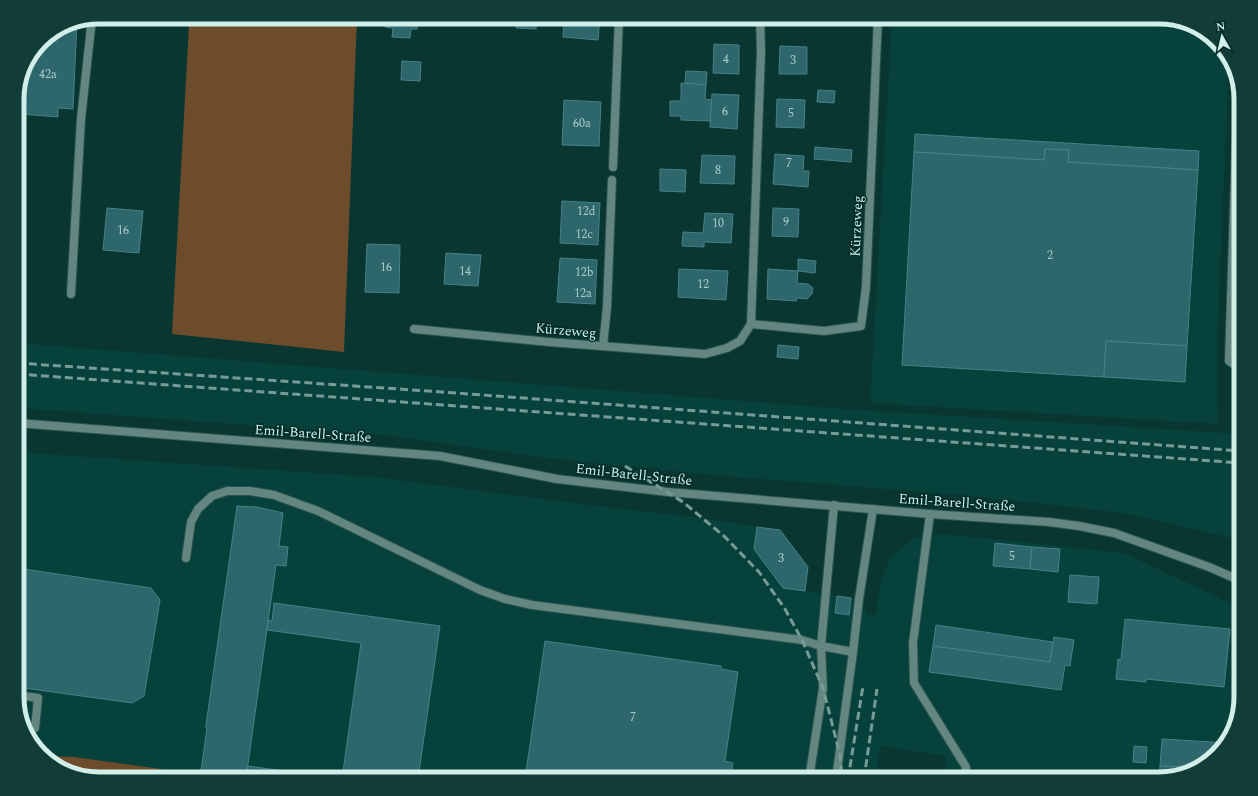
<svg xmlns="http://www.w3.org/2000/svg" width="1258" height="796" font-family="Spectral,serif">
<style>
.built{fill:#07413b}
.grass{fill:#6d4c2c}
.building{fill:#2d666b;stroke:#488187}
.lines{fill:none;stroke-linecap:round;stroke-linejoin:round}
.lane-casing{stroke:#29534e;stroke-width:10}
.street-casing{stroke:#29534e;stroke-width:10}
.lane{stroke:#638680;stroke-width:8}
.street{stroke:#638680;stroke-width:8}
.rail{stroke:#779b96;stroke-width:3;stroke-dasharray:8 4;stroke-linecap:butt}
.labels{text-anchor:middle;stroke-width:3;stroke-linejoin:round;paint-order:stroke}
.number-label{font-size:12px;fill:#a9ccca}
.street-label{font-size:14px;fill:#d2eee9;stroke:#002c28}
.rim{fill:none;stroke:#d2eee9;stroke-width:5}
</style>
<rect width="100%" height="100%" fill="#093631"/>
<g class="built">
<path d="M892,17H1159L1204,31L1229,57L1217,344L1218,424L870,403Z"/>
<path d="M17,343L845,409L1241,434V540L1123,513L983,497L713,475L555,459L383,435L17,408Z"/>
<path d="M17,452L375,477L581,504L702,518L780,530L808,567L805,591L859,599L868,614L876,615L881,579L890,558L914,538L944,534L1124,553L1241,608V697L1227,742L1200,768L1159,779H945L946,756L880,746L876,779H99L54,765L28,738L17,702Z"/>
</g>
<g class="grass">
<path d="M202,17H357L344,352L172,334L189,25Z"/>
<path d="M45,756L74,757L233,779H99L54,765Z"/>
</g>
<g class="building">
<path d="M386,17H417V29H411L410,38L392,37L393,28L385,27Z"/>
<rect x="440" y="17" width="43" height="2"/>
<path d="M516,17H537L536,29L516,28Z"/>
<path d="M564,17H600L598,40L563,37Z"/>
<path d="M779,17H807V19L779,21Z"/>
<path d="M77,21L73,109L58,108V117L20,114L21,105H18L19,86L25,63L41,41L68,23Z"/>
<path d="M714,44L739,45V74L713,73Z"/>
<path d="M780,46L807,47V74H779Z"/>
<path d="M402,61L421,62L420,81L401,80Z"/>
<path d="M686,71L707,72L706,85L685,83Z"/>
<path d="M681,83L706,85L705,99L712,100L711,121L681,120V116H670V101H681Z"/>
<path d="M818,90L835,91L834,103L817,102Z"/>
<path d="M712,94L739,95L737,129L710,127Z"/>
<path d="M777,99L805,100L804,128L776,127Z"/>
<path d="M564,100L601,102L599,146L562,145Z"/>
<path d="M915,134L1199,151L1198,170L1068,162L1069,150L1045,149L1044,160L914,152Z"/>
<path d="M815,147L852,150L851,162L814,159Z"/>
<path d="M1045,149L1069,150L1068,162L1198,170L1187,346L1106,341L1104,377L902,365L914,152L1044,160Z"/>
<path d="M775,154L804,156L803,171H809L808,187L773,184Z"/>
<path d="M702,155L735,156L734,184L700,183Z"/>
<path d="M660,169L686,170L685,192L660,191Z"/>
<path d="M562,201L600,203L598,245L560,243Z"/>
<path d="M107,208L143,211L139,253L103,250Z"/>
<path d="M773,208L799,209L798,237L772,236Z"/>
<path d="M705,213L733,214L731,243L704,242V247L682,246L683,232L703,233Z"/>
<path d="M367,244L400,245L399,293L365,292Z"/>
<path d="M446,253L481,255L478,286L444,284Z"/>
<path d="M560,258L597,260L595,304L557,302Z"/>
<path d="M798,259L816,261L815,273L798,271Z"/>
<path d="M679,269L728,271L726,300L678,297Z"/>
<path d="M768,269L798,271L797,283L808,284L813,288L812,294L807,299L797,298L796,301L767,299Z"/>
<path d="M1106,341L1187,346L1185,382L1104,377Z"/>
<path d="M778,345L799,347L798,359L777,357Z"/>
<path d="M237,506L257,507L283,513L279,546L288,547L286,566L276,565L246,778L218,775L201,771L207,728H206V725Z"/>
<path d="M757,527L780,530L808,567L805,591L783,588L754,549Z"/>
<path d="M995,543L1032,547L1030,569L993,566Z"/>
<path d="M1032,547L1060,549L1058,572L1030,569Z"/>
<path d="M17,568L151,588L160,600L144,696L132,703L17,687Z"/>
<path d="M1070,575L1099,577L1097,604L1068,602Z"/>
<path d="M837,596L851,598L849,615L835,613Z"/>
<path d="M274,603L440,626L418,779H342L361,643L267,630L268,620L272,621Z"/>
<path d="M1125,619L1230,629L1224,687L1146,679V682L1116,679L1118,659L1121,660Z"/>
<path d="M936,625L1053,642L1050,662L933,646Z"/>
<path d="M1054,637L1074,640L1070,666L1065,665L1061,690L929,672L933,646L1050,662Z"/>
<path d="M545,641L721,666V669L738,672L725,761L733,763L730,779H525Z"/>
<path d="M1162,739L1227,743L1200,768L1160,766Z"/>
<path d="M1134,746L1147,747L1146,763L1133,762Z"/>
<path d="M248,766L340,779H256L246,778Z"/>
<path d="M1160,766L1200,768L1159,779Z"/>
</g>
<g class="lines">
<defs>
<g id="lane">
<path d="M613,167L619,17"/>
<path d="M71,294L81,119L92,18"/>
<path d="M603,346L607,307L612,180"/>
<path d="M930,514L913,643L914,683L966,767L965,779"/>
<path d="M186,558L191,522L198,509L212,496L227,491H250L274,495L318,511L480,590L505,599L532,605L802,640L821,646L853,652"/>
<path d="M17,695L38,698L35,728L25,727"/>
<path d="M809,779L823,688L821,646L834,505"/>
<path d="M836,779L853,652L859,599L873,509"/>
</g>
<g id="street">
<path d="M1240,94L1236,144L1229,361L1241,369"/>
<path d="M1231,296L1241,297"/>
<path d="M751,324L824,331L861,326L866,287L878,17"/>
<path d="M414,329L549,342L705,354L727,348L740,341L751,324L761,51L760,17"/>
<path d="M17,423L440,456L557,479L668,492L930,514L1049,522L1079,526L1114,533L1209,567L1241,581"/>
</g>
</defs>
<use href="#lane" class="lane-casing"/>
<use href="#street" class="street-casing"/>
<use href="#lane" class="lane"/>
<use href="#street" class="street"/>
<g class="rail">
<path d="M17,363L428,391L1241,451"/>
<path d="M17,374L1241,463"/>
<path d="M625,466L683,502L725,537L759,572L785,609L802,640L823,688L840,755L842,779"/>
<path d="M848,779L863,686"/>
<path d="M864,779L877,689"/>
</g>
</g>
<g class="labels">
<g class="number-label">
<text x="726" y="63">4</text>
<text x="793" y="64">3</text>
<text x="48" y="78">42a</text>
<text x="725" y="115">6</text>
<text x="791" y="117">5</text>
<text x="582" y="127">60a</text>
<text x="789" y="167">7</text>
<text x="718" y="174">8</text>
<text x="586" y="215">12d</text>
<text x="786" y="226">9</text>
<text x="718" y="227">10</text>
<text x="123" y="234">16</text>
<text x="584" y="238">12c</text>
<text x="1050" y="259">2</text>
<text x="386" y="271">16</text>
<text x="465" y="275">14</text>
<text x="584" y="276">12b</text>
<text x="703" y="288">12</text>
<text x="583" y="297">12a</text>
<text x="1012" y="560">5</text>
<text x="781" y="562">3</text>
<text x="633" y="721">7</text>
</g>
<g class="street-label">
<text transform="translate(856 226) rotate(-87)" y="5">Kürzeweg</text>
<text transform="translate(566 330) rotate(5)" y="5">Kürzeweg</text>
<text transform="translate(313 433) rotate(4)" y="5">Emil-Barell-Straße</text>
<text transform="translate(634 474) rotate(6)" y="5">Emil-Barell-Straße</text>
<text transform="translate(957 502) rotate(4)" y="5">Emil-Barell-Straße</text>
</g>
</g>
<path d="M0 0H1258V796H0ZM99 24H1159A75 75 0 0 1 1234 99V697A75 75 0 0 1 1159 772H99A75 75 0 0 1 24 697V99A75 75 0 0 1 99 24Z" fill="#113c37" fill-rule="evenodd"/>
<path class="rim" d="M99 24H1159A75 75 0 0 1 1234 99V697A75 75 0 0 1 1159 772H99A75 75 0 0 1 24 697V99A75 75 0 0 1 99 24Z"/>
<g transform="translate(1222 36) rotate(352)" stroke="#002c28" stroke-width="3" paint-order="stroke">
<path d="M0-3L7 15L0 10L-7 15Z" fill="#d2eee9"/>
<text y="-6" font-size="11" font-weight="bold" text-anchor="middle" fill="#d2eee9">N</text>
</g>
</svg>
